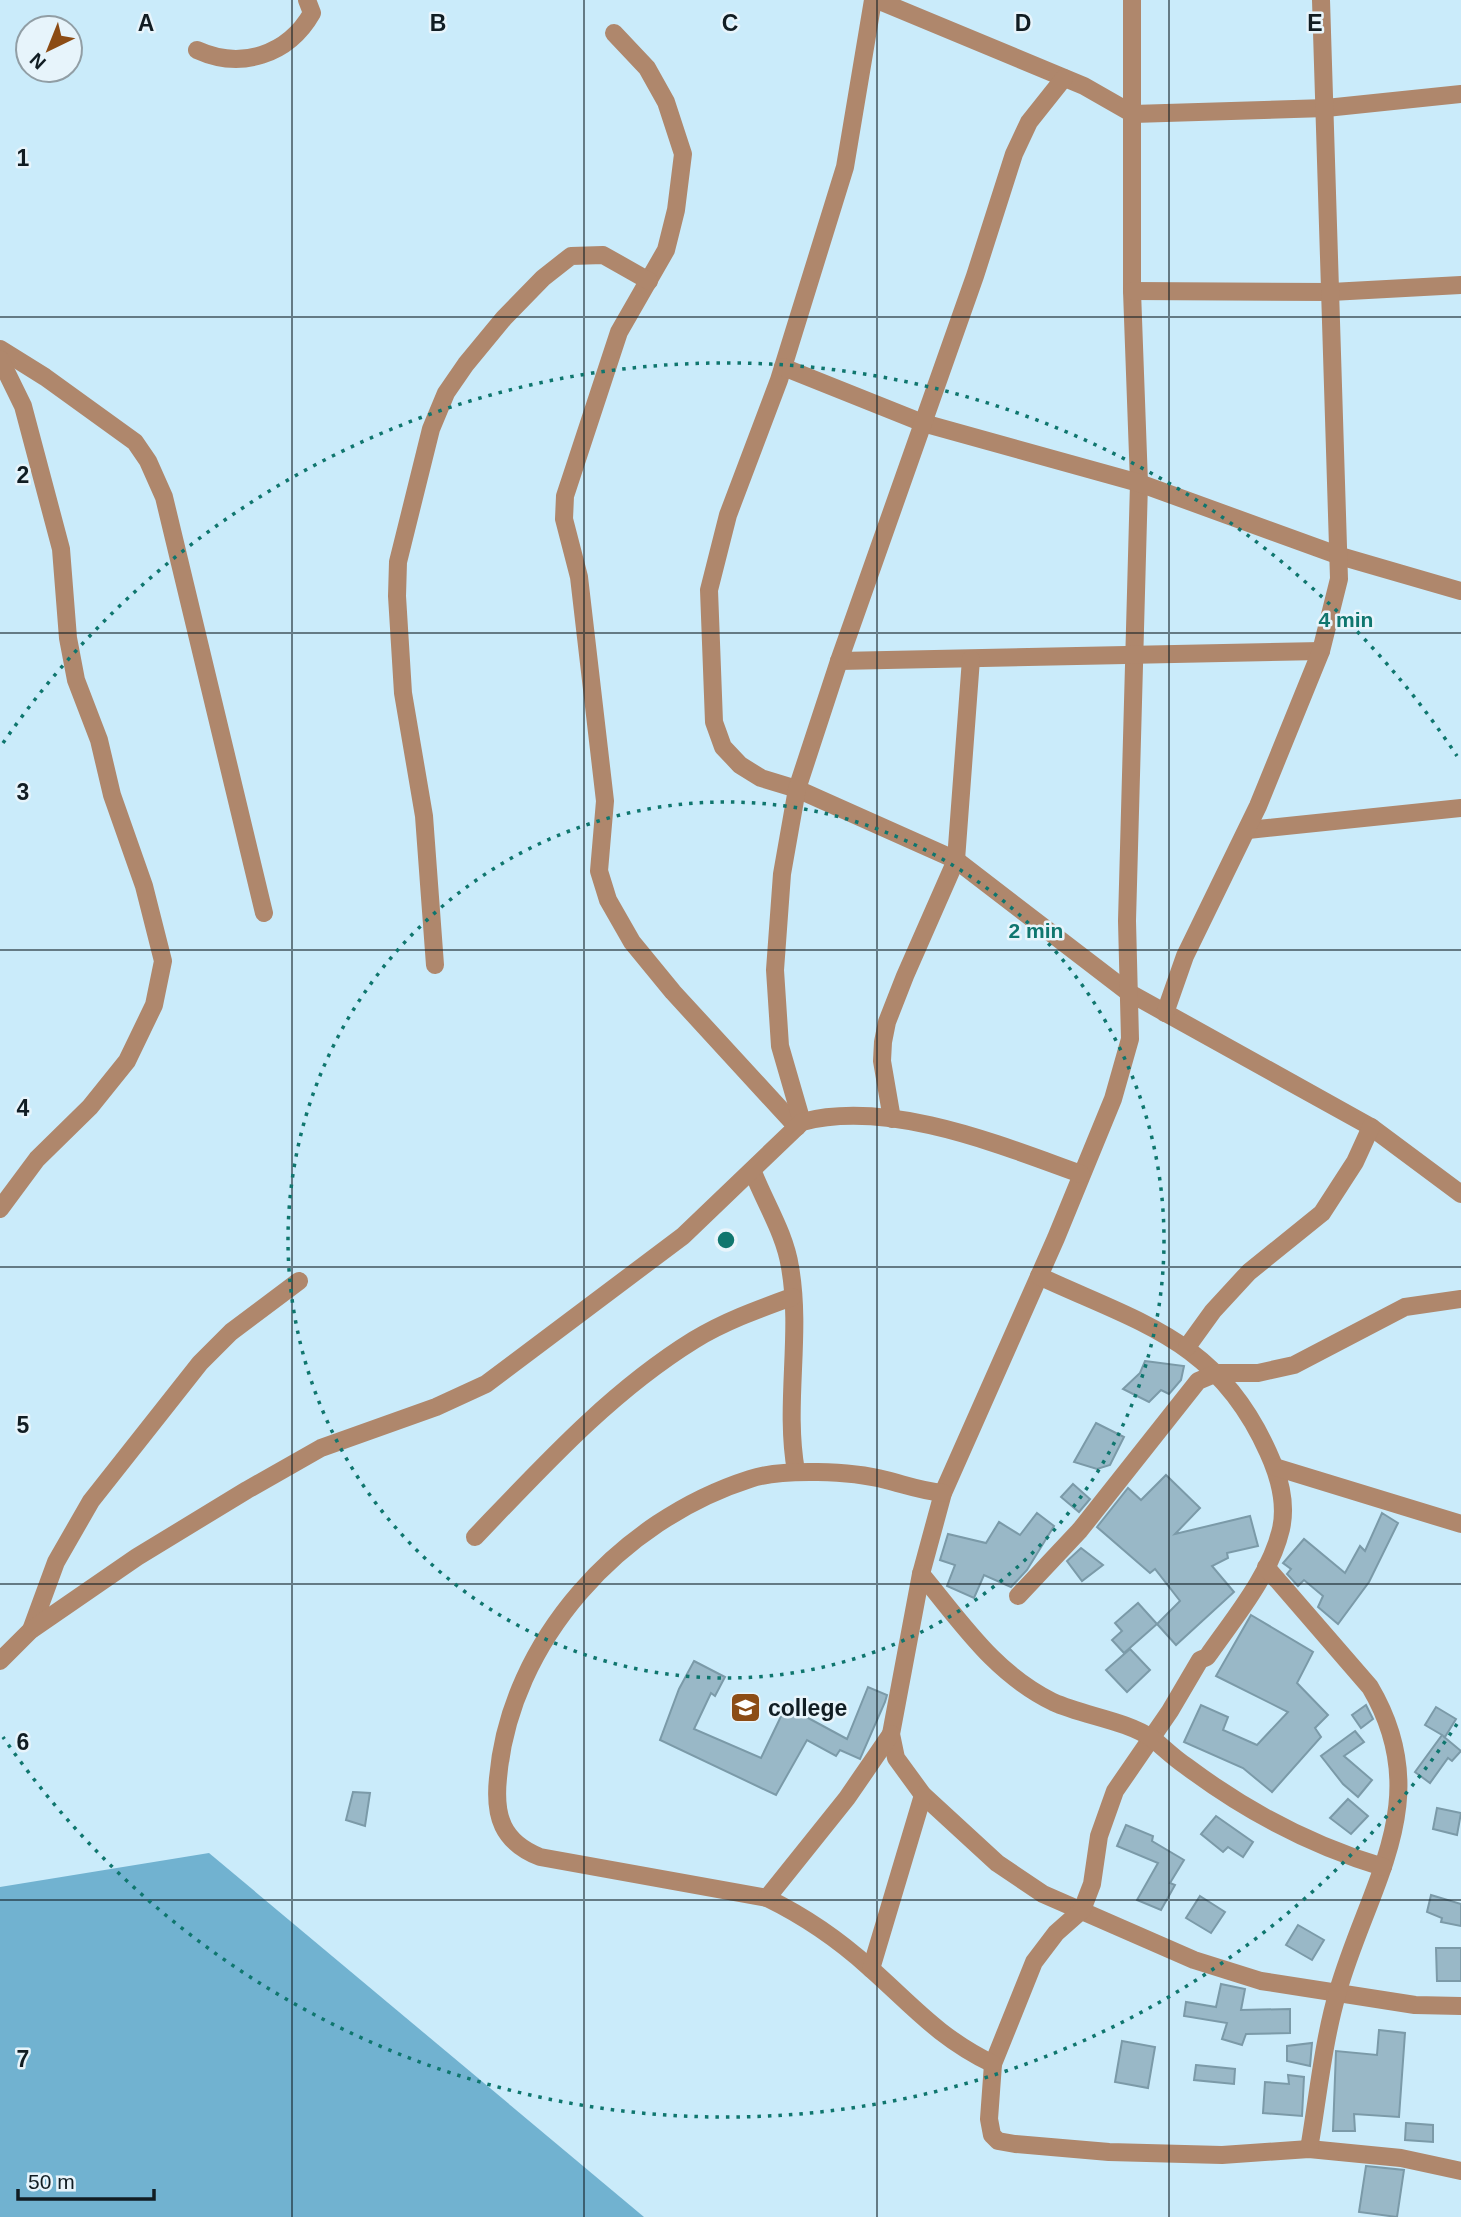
<svg xmlns="http://www.w3.org/2000/svg" width="1461" height="2217" font-family="Arial,sans-serif">
<style>
.forest{fill:#71b2d0}
.building{fill:#99b8c7;stroke:#7b9aa8;stroke-width:2}
.lines{fill:none;stroke-linecap:round;stroke-linejoin:round}
.minor{stroke:#af876c;stroke-width:18}
.grid{fill:none;stroke:#111d23;stroke-width:2;stroke-opacity:0.55}
.ring{fill:none;stroke:#0f766e;stroke-width:3.5;stroke-dasharray:3.5 7}
.labels{text-anchor:middle;stroke-width:5;stroke-linejoin:round;paint-order:stroke}
.poi-label{font-size:23px;font-weight:bold;fill:#111d23;stroke:#e7f4fb;text-anchor:start}
.grid-label{font-size:23px;text-anchor:middle;font-weight:bold;fill:#111d23;stroke:#e7f4fb;stroke-width:5;stroke-linejoin:round;paint-order:stroke}
.centre{fill:#0f766e;stroke:#e7f4fb;stroke-width:3.5}
.ring-label{font-size:21px;text-anchor:middle;font-weight:bold;fill:#0f766e;stroke:#e7f4fb;stroke-width:5;stroke-linejoin:round;paint-order:stroke}
</style>
<rect width="100%" height="100%" fill="#caebfa"/>
<path class="forest" d="M209,1853L644,2217H0V1887Z"/>
<g class="building">
<path d="M1145,1361L1184,1366L1181,1380L1169,1394L1161,1390L1149,1402L1123,1389L1140,1373Z"/>
<path d="M1096,1423L1124,1437L1110,1465L1097,1469L1074,1462Z"/>
<path d="M1166,1475L1200,1508L1175,1534L1250,1516L1258,1546L1227,1553L1228,1558L1212,1566L1234,1592L1176,1645L1157,1624L1180,1601L1155,1569L1150,1573L1097,1527L1128,1488L1141,1500Z"/>
<path d="M1073,1484L1090,1499L1079,1512L1061,1497Z"/>
<path d="M1037,1513L1054,1526L1027,1570L1011,1587L984,1575L974,1598L947,1586L955,1565L940,1560L948,1534L986,1543L999,1522L1020,1535Z"/>
<path d="M1382,1513L1398,1523L1369,1582L1338,1624L1318,1607L1323,1596L1304,1580L1298,1586L1287,1574L1291,1569L1283,1563L1304,1539L1345,1573L1360,1546L1365,1551Z"/>
<path d="M1081,1548L1103,1565L1082,1581L1067,1561Z"/>
<path d="M1138,1603L1157,1624L1124,1653L1112,1640L1122,1631L1115,1623Z"/>
<path d="M1251,1615L1313,1652L1297,1683L1328,1715L1315,1728L1321,1737L1272,1792L1243,1768L1184,1742L1201,1705L1228,1717L1223,1730L1257,1745L1288,1712L1216,1676Z"/>
<path d="M1130,1649L1150,1670L1127,1692L1106,1670Z"/>
<path d="M694,1661L725,1677L715,1696L711,1693L694,1729L761,1758L786,1706L847,1739L868,1687L887,1695L885,1702L860,1759L840,1750L836,1756L807,1740L776,1795L660,1740L679,1689Z"/>
<path d="M1366,1705L1373,1719L1361,1728L1352,1715Z"/>
<path d="M1436,1707L1456,1719L1445,1737L1443,1736L1461,1751L1452,1761L1448,1758L1430,1783L1415,1772L1442,1735L1425,1725Z"/>
<path d="M1355,1731L1364,1742L1344,1756L1372,1780L1358,1797L1343,1784L1321,1756Z"/>
<path d="M353,1792L370,1793L365,1826L346,1820Z"/>
<path d="M1348,1799L1368,1816L1351,1834L1330,1818Z"/>
<path d="M1437,1808L1461,1813L1457,1835L1433,1829Z"/>
<path d="M1216,1816L1253,1842L1243,1857L1228,1847L1223,1852L1201,1834Z"/>
<path d="M1126,1825L1153,1836L1152,1841L1184,1860L1170,1883L1175,1885L1161,1910L1137,1900L1158,1863L1117,1846Z"/>
<path d="M1431,1895L1461,1904V1926L1441,1922L1442,1918L1427,1912Z"/>
<path d="M1200,1896L1225,1912L1211,1933L1186,1918Z"/>
<path d="M1298,1925L1324,1940L1312,1960L1286,1945Z"/>
<path d="M1436,1948H1461V1981H1437Z"/>
<path d="M1221,1984L1245,1989L1241,2010L1290,2009V2033L1246,2034L1242,2045L1222,2039L1227,2023L1184,2016L1186,2002L1216,2007Z"/>
<path d="M1379,2030L1405,2033L1399,2117L1354,2114L1355,2131H1333L1336,2051L1377,2055Z"/>
<path d="M1122,2041L1155,2047L1148,2088L1115,2082Z"/>
<path d="M1312,2043L1310,2066L1287,2061V2046Z"/>
<path d="M1196,2065L1235,2069L1234,2084L1194,2080Z"/>
<path d="M1288,2075L1304,2077L1302,2116L1263,2113L1265,2082L1289,2084Z"/>
<path d="M1406,2123L1433,2125V2142L1405,2140Z"/>
<path d="M1366,2166L1404,2170L1397,2217L1359,2212Z"/>
</g>
<g class="lines">
<g class="minor">
<path d="M873,0L845,167L779,380L728,515L709,590L714,722L723,747L740,765L761,778L797,789L956,860L1128,992L1371,1127L1461,1194"/>
<path d="M877,0L1084,86L1133,114L1326,108L1461,94"/>
<path d="M1132,0V291L1139,483L1127,921L1130,1039L1113,1099L1056,1238L943,1493L921,1574L891,1734L896,1758L923,1795L997,1863L1043,1894L1194,1960L1261,1981L1415,2005L1461,2006"/>
<path d="M614,33L647,68L666,102L683,154L676,210L666,250L619,332L565,496L564,519L579,577L605,801L599,871L608,900L632,942L673,992L797,1127"/>
<path d="M197,50C241,70 288,55 312,13L307,0"/>
<path d="M1132,291L1331,292L1461,285"/>
<path d="M0,349L45,377L135,442L148,461L164,497L264,913"/>
<path d="M0,359L23,406L61,549L68,638L76,680L99,740L112,795L144,886L163,961L154,1005L127,1061L90,1107L37,1159L0,1209"/>
<path d="M783,367L923,423L1139,483L1340,556L1461,591"/>
<path d="M839,661L1321,651"/>
<path d="M1248,830L1461,808"/>
<path d="M435,965L424,816L403,693L397,596L398,562L431,429L446,393L466,364L504,318L543,278L571,256L603,255L649,281"/>
<path d="M1165,1013L1185,956L1258,806L1321,651L1339,579L1321,0"/>
<path d="M892,1119L882,1061L883,1042L887,1022L905,976L956,860L971,659"/>
<path d="M802,1122L780,1046L775,970L782,874L797,789L839,661L975,276L1014,154L1029,122L1064,78"/>
<path d="M753,1172C765,1203 785,1234 790,1267C802,1335 784,1404 796,1471"/>
<path d="M1039,1276C1140,1323 1218,1340 1268,1452C1279,1476 1287,1502 1281,1529C1270,1576 1234,1618 1207,1657L1200,1660L1170,1711L1115,1791L1099,1836L1092,1884L1082,1910L1056,1933L1034,1962L993,2064L989,2119L992,2135L998,2141L1015,2144L1109,2152L1222,2155L1309,2149L1401,2158L1461,2171"/>
<path d="M1187,1347L1213,1311L1249,1272L1322,1213L1355,1162L1371,1127"/>
<path d="M1275,1467L1461,1524"/>
<path d="M943,1493C922,1491 906,1485 886,1480C852,1471 783,1468 750,1479C621,1520 510,1640 498,1778C494,1816 502,1842 540,1857L767,1898C804,1916 839,1940 870,1968C914,2007 938,2037 993,2064"/>
<path d="M475,1537C543,1466 610,1392 694,1340C725,1321 759,1309 792,1297"/>
<path d="M1266,1567L1370,1687C1437,1800 1369,1883 1338,1991C1323,2042 1318,2097 1309,2149"/>
<path d="M921,1574C962,1623 994,1673 1053,1702C1084,1716 1125,1720 1153,1739C1164,1748 1174,1758 1186,1766C1246,1811 1312,1846 1383,1867"/>
<path d="M1018,1596L1080,1530L1198,1381L1217,1373H1258L1294,1365L1405,1307L1461,1299"/>
<path d="M31,1630L56,1562L91,1501L200,1363L231,1332L299,1281"/>
<path d="M0,1661L31,1630L137,1557L247,1490L321,1448L436,1407L486,1384L683,1236L802,1122C889,1099 1000,1145 1081,1174"/>
<path d="M767,1898L847,1798L891,1734"/>
<path d="M871,1969L923,1795"/>
</g>
</g>
<path class="grid" d="M292,0V2217M584,0V2217M877,0V2217M1169,0V2217M0,317H1461M0,633H1461M0,950H1461M0,1267H1461M0,1584H1461M0,1900H1461"/>
<g class="ring">
<circle cx="726" cy="1240" r="438"/>
<path d="M1457 1724A877 877 0 0 1 3 1737M3 743A877 877 0 0 1 1457 756"/>
</g>
<defs>
<symbol id="school-square" viewBox="-11 -11 22 22"><rect x="-9" y="-9" width="18" height="18" rx="4" fill="#8c4c15" stroke="#e7f4fb"/><path d="M0-5L7-2L0 1L-7-2ZM-4 1L0 2.5L4 1V4Q0 6-4 4Z" fill="#fff"/></symbol>
</defs>
<g fill-rule="evenodd">
<use href="#school-square" x="728" y="1690" width="35" height="35"/>
</g>
<g class="labels">
<g class="poi-label">
<text x="768" y="1716">college</text>
</g>
</g>
<g class="grid-label">
<text x="146" y="31">A</text>
<text x="438" y="31">B</text>
<text x="730" y="31">C</text>
<text x="1023" y="31">D</text>
<text x="1315" y="31">E</text>
<text x="23" y="166">1</text>
<text x="23" y="483">2</text>
<text x="23" y="800">3</text>
<text x="23" y="1116">4</text>
<text x="23" y="1433">5</text>
<text x="23" y="1750">6</text>
<text x="23" y="2067">7</text>
</g>
<circle cx="726" cy="1240" r="10" class="centre"/>
<g class="ring-label">
<text x="1346" y="627">4 min</text>
<text x="1036" y="938">2 min</text>
</g>
<g transform="translate(49 49) rotate(223)"><circle r="33" fill="#e7f4fb" stroke="#919ea5" stroke-width="2"/>
<path d="M0-5L12 26L0 18L-12 26Z" fill="#8c4c15"/>
<text y="-10" font-size="19" font-weight="bold" text-anchor="middle" fill="#111d23">N</text>
</g>
<path d="M18 2189v10h136v-10" fill="none" stroke="#111d23" stroke-width="3.5"/>
<text x="28" y="2189" font-size="21" fill="#111d23" stroke="#e7f4fb" stroke-width="5" paint-order="stroke">50 m</text>
</svg>
